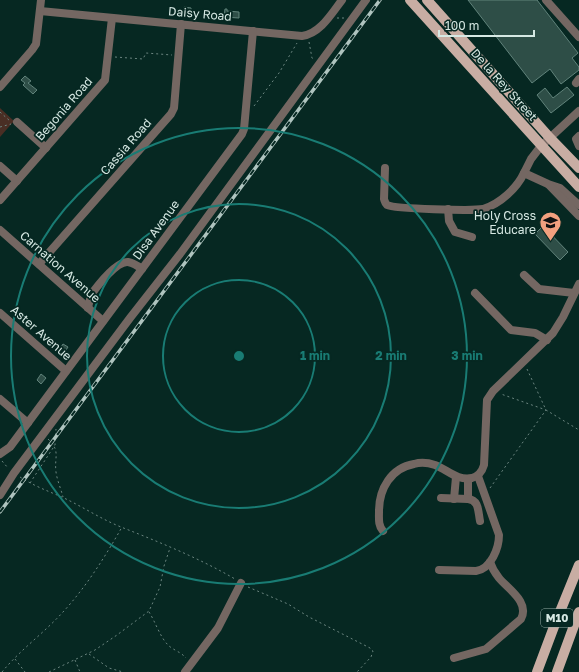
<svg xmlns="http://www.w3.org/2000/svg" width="579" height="672" font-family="'Golos Text',sans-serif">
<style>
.green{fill:#492e24}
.building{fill:#2e4e47;stroke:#61837b}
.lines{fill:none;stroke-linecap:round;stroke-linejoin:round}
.path{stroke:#6b8580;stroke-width:1;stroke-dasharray:2 3;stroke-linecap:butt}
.minor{stroke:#746762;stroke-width:8}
.major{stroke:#c8ada3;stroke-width:10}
.rail-casing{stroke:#afc4bf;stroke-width:3.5}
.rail{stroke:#062822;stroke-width:2;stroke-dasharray:6;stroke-linecap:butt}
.ring{fill:none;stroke:#197c74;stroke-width:2}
.labels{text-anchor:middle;stroke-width:3.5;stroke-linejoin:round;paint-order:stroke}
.shield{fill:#062822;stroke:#98aea9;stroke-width:1}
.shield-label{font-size:11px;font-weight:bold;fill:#d6e8e3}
.street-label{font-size:12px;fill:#d6e8e3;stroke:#062822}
.poi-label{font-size:12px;fill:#d6e8e3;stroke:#062822;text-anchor:end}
.centre{fill:#197c74;stroke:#062822;stroke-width:2}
.ring-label{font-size:12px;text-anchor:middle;font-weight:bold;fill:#197c74;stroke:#062822;stroke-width:3.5;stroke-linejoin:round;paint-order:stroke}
</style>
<rect width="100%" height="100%" fill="#062822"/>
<path class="green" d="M0,108L14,121L0,137Z"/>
<g class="building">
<path d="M468,0H537L578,53L572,58L579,67V70L561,84L550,69L532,83Z"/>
<path d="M184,7L191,8V13H184Z"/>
<path d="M225,9H227V11L239,12V18L224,17Z"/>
<path d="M25,76L31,81L28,83L37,90L33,94L23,85L25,83L21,80Z"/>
<path d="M567,87L574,95L551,113L537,95L545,88L553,98Z"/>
<path d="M543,226L568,252L560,260L535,234Z"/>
<path d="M63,344L68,347L64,353L59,350Z"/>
<path d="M41,374L46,378L41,384L37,380Z"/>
</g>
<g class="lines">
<g class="path">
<path d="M337,18H344"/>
<path d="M309,42L312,58L313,59"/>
<path d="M115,57L143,59L146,53L172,55"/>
<path d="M254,106L279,73L297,43"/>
<path d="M0,112L10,121"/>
<path d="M0,127L11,124"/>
<path d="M527,369L546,410L579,430"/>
<path d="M48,439C61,451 54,457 56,472C57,480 61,489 63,497"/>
<path d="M2,461L8,468"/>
<path d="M20,477C34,486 48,491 64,498C83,507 101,519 121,527C159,542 199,558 235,579"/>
<path d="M30,483L55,445L56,429"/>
<path d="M490,488L546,410L501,394"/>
<path d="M248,587L288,604L309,617L370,648L373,651L371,657L357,672"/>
<path d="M149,612C155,621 160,637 168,645C173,650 181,652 186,658"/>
<path d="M89,654L109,668L123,672"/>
<path d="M15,659L25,672"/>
<path d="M75,660L80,672"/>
<path d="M2,672C20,650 44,633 63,612C86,587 105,557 122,527"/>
<path d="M49,672L95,650L117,635L149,611L160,587L164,566L170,548"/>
</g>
<g class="minor">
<path d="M546,0L579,37"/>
<path d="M40,11L302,36C320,34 332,13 342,0"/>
<path d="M576,83L579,79"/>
<path d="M0,87L32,50L36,44L41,0"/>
<path d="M579,111L541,146L531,159L524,173L548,184L560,188L579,205"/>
<path d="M17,122L46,148"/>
<path d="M579,136L576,139L579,146"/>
<path d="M0,166L17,181"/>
<path d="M385,168L384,199C385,202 385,203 387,205C395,209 473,211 483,209C500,204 517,188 524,173"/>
<path d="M549,185L579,216"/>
<path d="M0,200L105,80L112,18"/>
<path d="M448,209L449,221L455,232L472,237"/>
<path d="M0,230L103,321"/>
<path d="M39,264L171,114L174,108L181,24"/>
<path d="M524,275L539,289L574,293"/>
<path d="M475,293L511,330L535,333L547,340"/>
<path d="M88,308C89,303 90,297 93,292C99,284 117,261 128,262C133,263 138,266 142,269"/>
<path d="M0,313L66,371"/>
<path d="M0,399L28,423"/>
<path d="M0,454L10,447L242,134L244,129L253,31"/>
<path d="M468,479V499C479,500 478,511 480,521"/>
<path d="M0,495L14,473L130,318L180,254L366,0"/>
<path d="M441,498L468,499"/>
<path d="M454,499L456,477"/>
<path d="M383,531C378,525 379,519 379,511C379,489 391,468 414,464C421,462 429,463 435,465C448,470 457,481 472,478C479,476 482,472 484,465L487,400L493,391L553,333L563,317L579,284"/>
<path d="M439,570L476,571C491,569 499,548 499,535L478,476"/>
<path d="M454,658L486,649L521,619C530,602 508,589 499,578C495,573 492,568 490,562"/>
<path d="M185,672L218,628L241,583"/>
</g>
<g class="major">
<path d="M410,0L579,187"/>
<path d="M427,0L550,138L579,168"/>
<path d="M537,672L555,624L579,565"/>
<path d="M557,672L579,612"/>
</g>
<defs>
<path id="rail" d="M0,512L380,0"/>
</defs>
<use href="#rail" class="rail-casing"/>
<use href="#rail" class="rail"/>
</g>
<g class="ring">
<circle cx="239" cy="356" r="76"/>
<circle cx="239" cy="356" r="152"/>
<circle cx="239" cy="356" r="228"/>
</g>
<defs>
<symbol id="school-pin" viewBox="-11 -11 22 30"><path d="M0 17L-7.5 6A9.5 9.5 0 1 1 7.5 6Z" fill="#f2a07f" stroke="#062822"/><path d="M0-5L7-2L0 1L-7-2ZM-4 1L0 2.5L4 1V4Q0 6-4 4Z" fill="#111"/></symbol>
</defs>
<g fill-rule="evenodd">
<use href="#school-pin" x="538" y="210" width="25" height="34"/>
</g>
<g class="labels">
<rect class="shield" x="541" y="609" width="32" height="18" rx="3"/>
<g class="shield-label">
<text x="557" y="622">M10</text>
</g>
<g class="street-label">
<text transform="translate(200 14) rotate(5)" y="4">Daisy Road</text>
<text transform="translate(504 85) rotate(48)" y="4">De la Rey Street</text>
<text transform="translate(64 109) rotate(-49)" y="4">Begonia Road</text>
<text transform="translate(126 147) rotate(-49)" y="4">Cassia Road</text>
<text transform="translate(156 230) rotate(-54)" y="4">Disa Avenue</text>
<text transform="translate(60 267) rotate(41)" y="4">Carnation Avenue</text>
<text transform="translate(41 333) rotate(41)" y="4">Aster Avenue</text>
</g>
<g class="poi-label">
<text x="536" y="220">Holy Cross<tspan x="536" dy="14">Educare</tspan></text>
</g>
</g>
<circle cx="239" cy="356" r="6" class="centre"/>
<g class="ring-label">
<text x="315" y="360">1 min</text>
<text x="391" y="360">2 min</text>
<text x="467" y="360">3 min</text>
</g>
<path d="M439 30v6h95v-6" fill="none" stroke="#d6e8e3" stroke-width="2"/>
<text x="445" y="30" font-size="12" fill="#d6e8e3" stroke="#062822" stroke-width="3" paint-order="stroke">100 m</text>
</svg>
